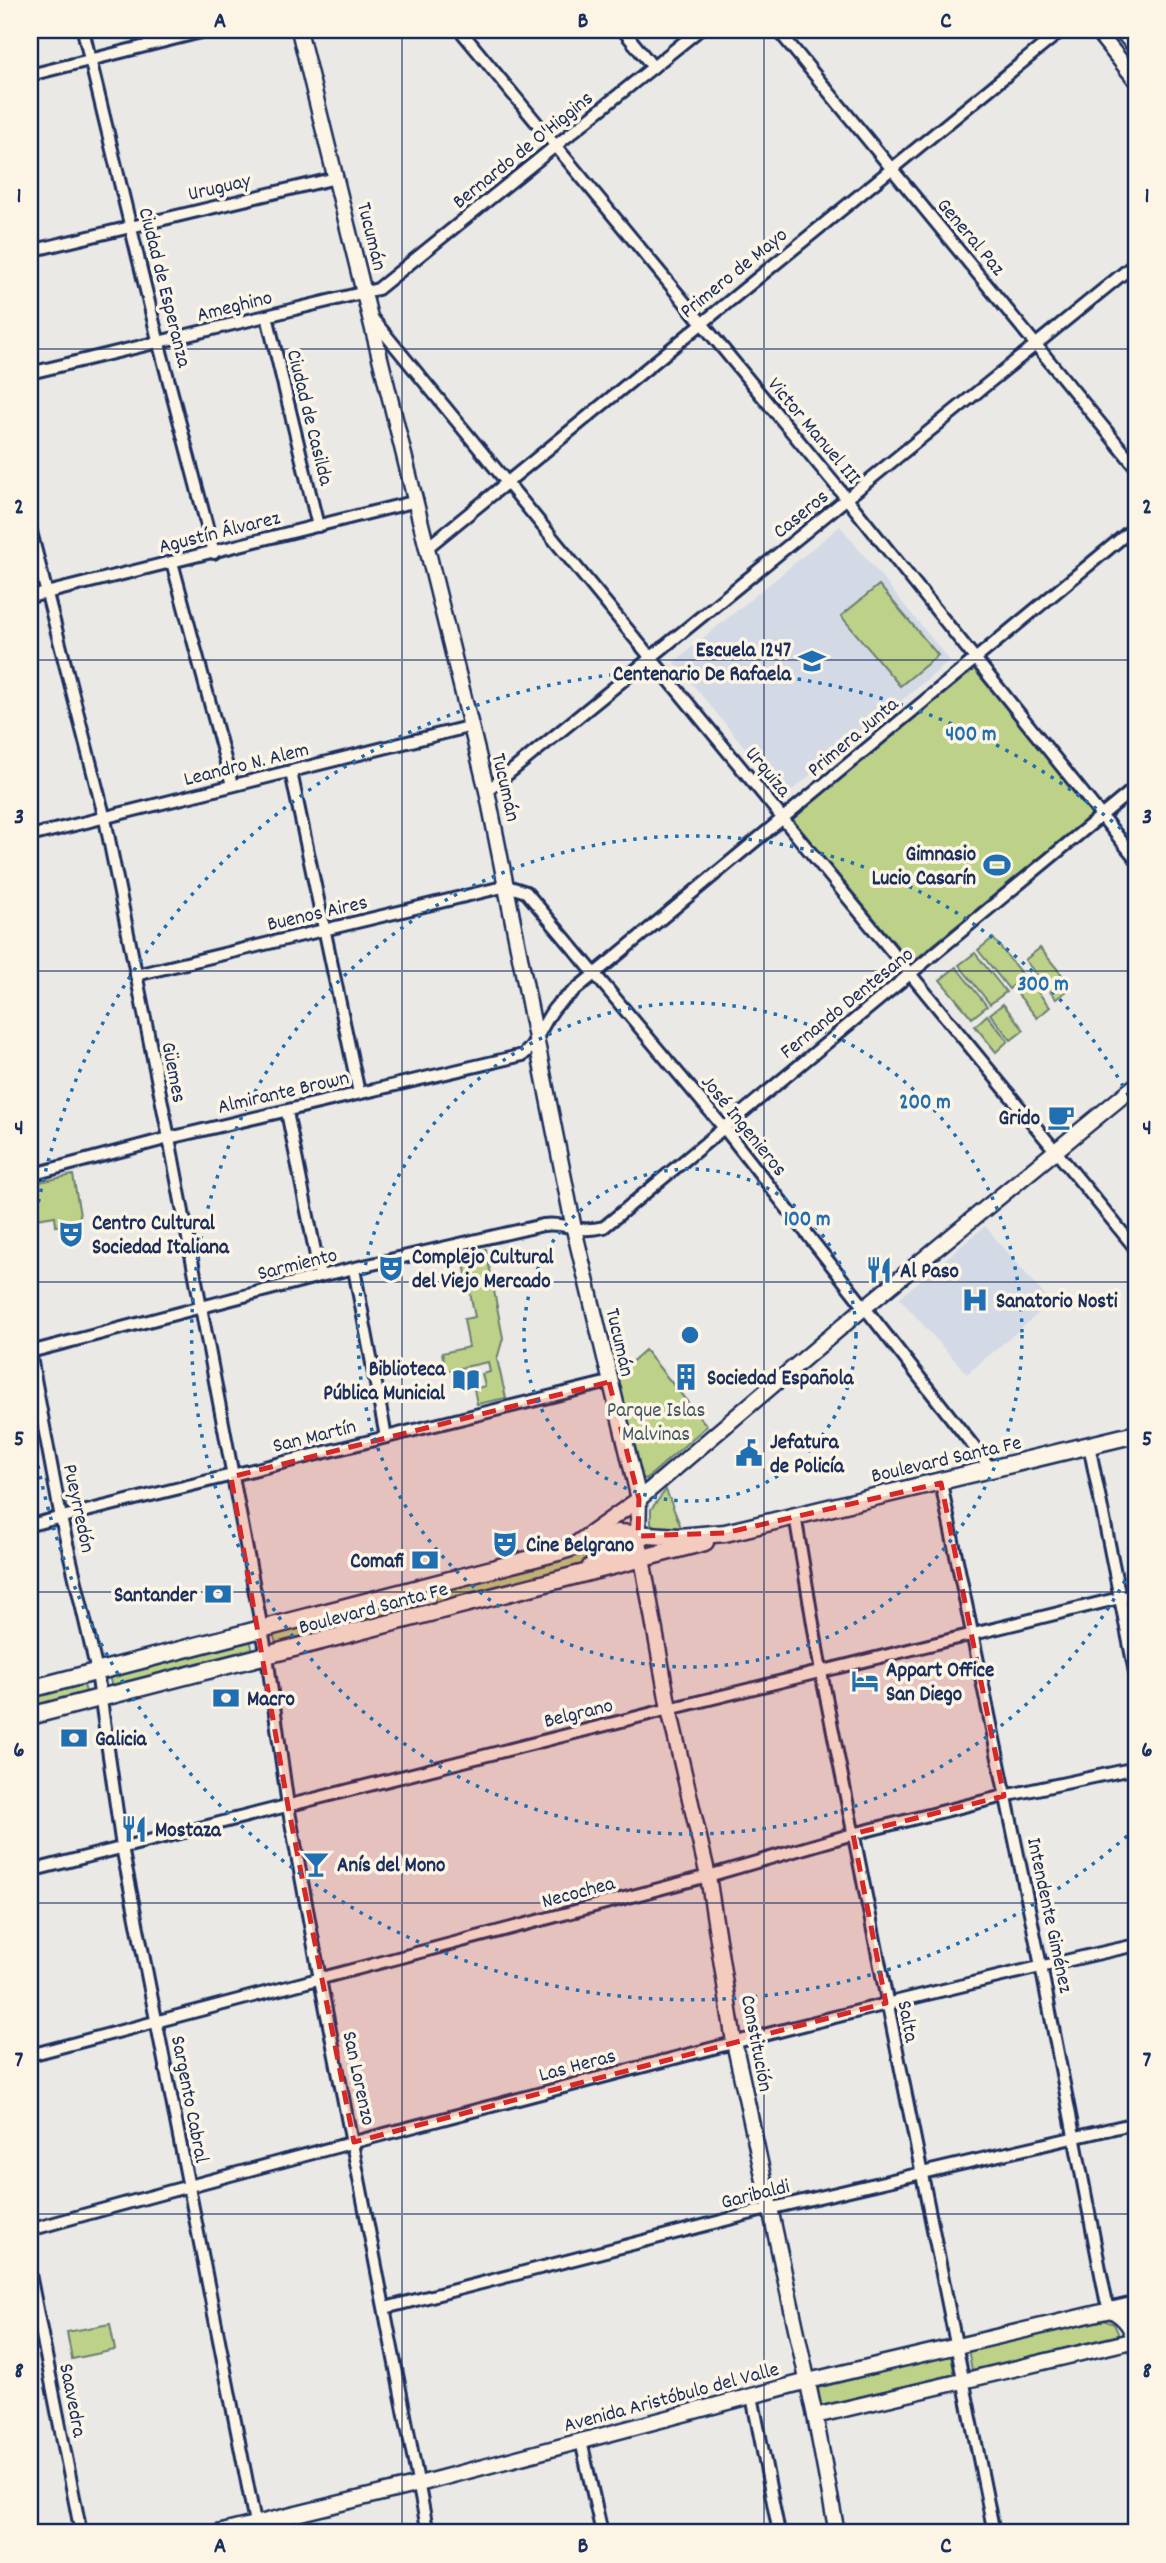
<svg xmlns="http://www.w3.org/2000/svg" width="1166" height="2563" font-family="Dekko,sans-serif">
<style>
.built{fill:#d4dae5}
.green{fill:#bdd288;stroke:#6c8073;stroke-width:2}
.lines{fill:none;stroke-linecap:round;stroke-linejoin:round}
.street-casing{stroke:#1b2f5e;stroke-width:16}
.secondary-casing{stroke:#1b2f5e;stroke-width:19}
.primary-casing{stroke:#1b2f5e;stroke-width:21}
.street{stroke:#fcf5e5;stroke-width:10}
.secondary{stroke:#fcf5e5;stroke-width:14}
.primary{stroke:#fcf5e5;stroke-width:16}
.marked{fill:#d62828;fill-opacity:0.2;stroke:#d62828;stroke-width:5;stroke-dasharray:14 9;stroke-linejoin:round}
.grid{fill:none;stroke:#1b2f5e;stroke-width:2;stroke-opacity:0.55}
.ring{fill:none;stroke:#1f6fb2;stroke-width:3.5;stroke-dasharray:3.5 7}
.labels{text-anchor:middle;stroke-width:7;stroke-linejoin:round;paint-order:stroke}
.street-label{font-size:21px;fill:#1b2f5e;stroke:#fcf5e5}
.poi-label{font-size:21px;font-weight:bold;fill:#1b2f5e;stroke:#fcf5e5;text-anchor:start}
.park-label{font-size:21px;fill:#445868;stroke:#fcf5e5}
.centre{fill:#1f6fb2;stroke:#fcf5e5;stroke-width:3.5}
.ring-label{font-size:21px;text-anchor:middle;font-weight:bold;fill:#1f6fb2;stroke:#fcf5e5;stroke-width:7;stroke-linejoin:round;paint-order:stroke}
.neatline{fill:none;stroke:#1b2f5e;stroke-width:2.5}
.grid-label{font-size:23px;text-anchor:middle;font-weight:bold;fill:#1b2f5e}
</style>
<rect width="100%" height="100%" fill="#eae9e5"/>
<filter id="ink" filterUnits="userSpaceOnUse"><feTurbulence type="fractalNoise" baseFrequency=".0143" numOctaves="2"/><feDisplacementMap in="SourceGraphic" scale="14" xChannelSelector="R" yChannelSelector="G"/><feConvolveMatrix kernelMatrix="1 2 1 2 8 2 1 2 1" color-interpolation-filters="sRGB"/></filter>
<g filter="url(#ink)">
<g class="built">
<path d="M840,526L950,661L785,796L674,662Z"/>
<path d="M985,1226L1051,1303L967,1374L899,1298Z"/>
</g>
<g class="green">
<path d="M879,585L938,655L900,686L841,616Z"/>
<path d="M974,669L1093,814L911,963L792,819Z"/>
<path d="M993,938L1024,977L1009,989L978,950Z"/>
<path d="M1040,948L1072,987L1056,999L1025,960Z"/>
<path d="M975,953L1006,992L990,1004L959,965Z"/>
<path d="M956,967L987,1006L972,1018L940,980Z"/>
<path d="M1029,981L1050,1007L1037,1018L1016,992Z"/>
<path d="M1003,1004L1024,1030L1011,1040L990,1014Z"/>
<path d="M987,1015L1008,1041L996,1052L975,1026Z"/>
<path d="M73,1175L81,1221L56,1226L55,1216L30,1220V1184Z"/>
<path d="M486,1249L503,1338L497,1359L506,1398L477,1404L474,1389L485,1386L482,1374L490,1372L488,1362L446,1371L442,1353L469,1347L464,1319L475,1317L462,1254Z"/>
<path d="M645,1350L707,1426L646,1479L637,1476L610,1381Z"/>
<path d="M666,1490L682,1530L656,1528L651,1523V1509Z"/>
<path d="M609,1540L615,1543L614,1550L570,1570L436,1604L433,1592L571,1557Z"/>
<path d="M414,1596L417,1609L276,1645L273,1632Z"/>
<path d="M250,1639L253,1652L112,1688L109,1675Z"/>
<path d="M83,1682L87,1695L30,1709V1696Z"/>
<path d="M1101,2319L1114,2324L1119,2335L972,2370L968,2349Z"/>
<path d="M110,2324L115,2350L72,2359L67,2332Z"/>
<path d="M952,2354L955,2374L820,2406L818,2388Z"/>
</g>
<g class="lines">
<defs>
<g id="street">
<path d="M83,30L159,344L214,553"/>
<path d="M460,30L847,499L1136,859"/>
<path d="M623,30L653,67"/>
<path d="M778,30L1136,467"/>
<path d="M30,75L209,30"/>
<path d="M30,251L336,178"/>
<path d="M267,316L318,526"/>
<path d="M372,318L1136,1249"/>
<path d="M30,373L378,289L699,30"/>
<path d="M30,528L105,819L169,1138L267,1656L288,1806L320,1979L428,2533"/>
<path d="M429,546L1062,30"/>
<path d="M172,562L232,785"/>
<path d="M30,597L417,501"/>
<path d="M291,772L359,1093"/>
<path d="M487,791L1136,263"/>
<path d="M30,836L472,726"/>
<path d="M136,975L507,886L526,892L724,1128L992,1470"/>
<path d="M287,1112L320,1276"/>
<path d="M30,1175L169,1138L523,1055C539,1042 543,1020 557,1005L1136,526"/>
<path d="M354,1269L386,1437"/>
<path d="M30,1352L320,1276L543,1225C570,1222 575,1234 604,1227L1136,787"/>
<path d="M30,1352L61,1518L97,1672L122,1847L257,2533"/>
<path d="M1089,1445L1136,1677"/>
<path d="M941,1483L1041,1966L1106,2300L1111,2310"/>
<path d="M795,1515L821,1672L994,2533"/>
<path d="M30,1525L609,1382"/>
<path d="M30,1871L669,1709L1136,1594"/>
<path d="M30,2055L708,1876L853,1834L1004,1796L1136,1768"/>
<path d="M30,2230C188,2185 347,2144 507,2102C716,2047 925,1992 1136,1945"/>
<path d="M30,2274L81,2533"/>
<path d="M385,2308L764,2210L1136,2123"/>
<path d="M752,2396L779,2533"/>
<path d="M581,2441L602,2533"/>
</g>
<g id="secondary">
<path d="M299,30L487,791L574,1229L639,1499L638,1536L669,1709L708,1876L734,2042L815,2416L837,2533"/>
<path d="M1096,30L1136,80"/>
<path d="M1121,30L1136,48"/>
<path d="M577,1543L639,1499L865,1307L1136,1085"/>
<path d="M590,1566L619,1553L638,1536"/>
<path d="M1111,2310C1128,2319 1132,2329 1136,2347"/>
<path d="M815,2416L1136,2340"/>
<path d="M218,2533L419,2484L808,2381L1136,2304"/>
</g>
<g id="primary">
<path d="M30,1689L558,1552L618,1533L679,1537L725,1533L1136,1434"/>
<path d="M30,1716L705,1542"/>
</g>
</defs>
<use href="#street" class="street-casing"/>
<use href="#secondary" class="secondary-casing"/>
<use href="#primary" class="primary-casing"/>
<use href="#street" class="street"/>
<use href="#secondary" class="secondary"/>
<use href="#primary" class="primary"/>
</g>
</g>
<path class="marked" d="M609,1382L639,1499L638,1536L725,1533L941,1483L1004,1796L853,1834L886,2003L354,2142L288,1806L231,1477Z"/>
<path class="grid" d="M402,30V2533M764,30V2533M30,349H1136M30,660H1136M30,971H1136M30,1282H1136M30,1592H1136M30,1903H1136M30,2214H1136"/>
<g class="ring">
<circle cx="690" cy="1335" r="166"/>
<circle cx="690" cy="1335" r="332"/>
<path d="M1135 1562A499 499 0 1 1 1135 1108"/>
<path d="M1135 1829A665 665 0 0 1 30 1416M30 1254A665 665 0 0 1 1135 841"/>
</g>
<defs>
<symbol id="school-bare" viewBox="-9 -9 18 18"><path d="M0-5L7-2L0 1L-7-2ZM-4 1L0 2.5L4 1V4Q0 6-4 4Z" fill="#1f6fb2" stroke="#fcf5e5" stroke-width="2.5" paint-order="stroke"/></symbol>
<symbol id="stadium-bare" viewBox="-9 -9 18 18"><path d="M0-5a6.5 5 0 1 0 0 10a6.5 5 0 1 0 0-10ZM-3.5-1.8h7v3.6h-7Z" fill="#1f6fb2" stroke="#fcf5e5" stroke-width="2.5" paint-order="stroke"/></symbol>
<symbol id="cafe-bare" viewBox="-9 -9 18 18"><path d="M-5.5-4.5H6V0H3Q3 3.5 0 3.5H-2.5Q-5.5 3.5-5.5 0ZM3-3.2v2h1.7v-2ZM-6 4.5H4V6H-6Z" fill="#1f6fb2" stroke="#fcf5e5" stroke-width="2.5" paint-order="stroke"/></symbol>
<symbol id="theatre-bare" viewBox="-9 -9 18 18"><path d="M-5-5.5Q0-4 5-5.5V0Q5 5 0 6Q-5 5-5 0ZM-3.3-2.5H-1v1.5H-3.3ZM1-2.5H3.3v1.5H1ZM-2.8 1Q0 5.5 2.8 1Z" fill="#1f6fb2" stroke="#fcf5e5" stroke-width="2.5" paint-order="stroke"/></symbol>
<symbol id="restaurant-bare" viewBox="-9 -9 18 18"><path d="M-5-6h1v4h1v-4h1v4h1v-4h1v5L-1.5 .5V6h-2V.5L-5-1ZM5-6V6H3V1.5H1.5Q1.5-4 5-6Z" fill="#1f6fb2" stroke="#fcf5e5" stroke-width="2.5" paint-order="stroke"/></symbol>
<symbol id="hospital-bare" viewBox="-9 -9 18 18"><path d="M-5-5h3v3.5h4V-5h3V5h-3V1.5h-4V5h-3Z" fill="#1f6fb2" stroke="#fcf5e5" stroke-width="2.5" paint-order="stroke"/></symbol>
<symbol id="building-bare" viewBox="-9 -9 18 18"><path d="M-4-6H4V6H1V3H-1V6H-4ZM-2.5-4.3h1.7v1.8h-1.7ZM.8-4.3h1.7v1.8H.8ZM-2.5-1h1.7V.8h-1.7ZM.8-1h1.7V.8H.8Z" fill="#1f6fb2" stroke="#fcf5e5" stroke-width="2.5" paint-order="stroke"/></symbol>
<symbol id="library-bare" viewBox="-9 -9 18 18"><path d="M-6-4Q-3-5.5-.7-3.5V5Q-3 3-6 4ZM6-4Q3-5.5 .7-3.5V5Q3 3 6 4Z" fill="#1f6fb2" stroke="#fcf5e5" stroke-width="2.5" paint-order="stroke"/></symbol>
<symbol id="civic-bare" viewBox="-9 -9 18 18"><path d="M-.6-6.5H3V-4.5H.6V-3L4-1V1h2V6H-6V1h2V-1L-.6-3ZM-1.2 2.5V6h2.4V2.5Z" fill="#1f6fb2" stroke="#fcf5e5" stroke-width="2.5" paint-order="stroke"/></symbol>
<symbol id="bank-bare" viewBox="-9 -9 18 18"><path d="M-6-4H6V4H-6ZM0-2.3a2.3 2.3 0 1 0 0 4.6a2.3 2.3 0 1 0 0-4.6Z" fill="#1f6fb2" stroke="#fcf5e5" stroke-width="2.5" paint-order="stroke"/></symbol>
<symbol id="hotel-bare" viewBox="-9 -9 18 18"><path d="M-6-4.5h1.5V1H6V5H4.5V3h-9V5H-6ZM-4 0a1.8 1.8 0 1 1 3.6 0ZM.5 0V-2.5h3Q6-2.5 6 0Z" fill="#1f6fb2" stroke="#fcf5e5" stroke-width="2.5" paint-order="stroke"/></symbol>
<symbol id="bar-bare" viewBox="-9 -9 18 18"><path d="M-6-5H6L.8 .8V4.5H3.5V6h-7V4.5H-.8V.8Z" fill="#1f6fb2" stroke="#fcf5e5" stroke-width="2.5" paint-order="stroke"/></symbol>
</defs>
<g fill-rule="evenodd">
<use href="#school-bare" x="793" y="642" width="38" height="38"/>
<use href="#stadium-bare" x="978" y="846" width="38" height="38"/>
<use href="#cafe-bare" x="1042" y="1098" width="38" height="38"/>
<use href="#theatre-bare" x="52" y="1215" width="38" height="38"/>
<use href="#theatre-bare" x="372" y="1249" width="38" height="38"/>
<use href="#restaurant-bare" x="860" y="1251" width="38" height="38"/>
<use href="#hospital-bare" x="956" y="1281" width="38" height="38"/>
<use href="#building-bare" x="667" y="1358" width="38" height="38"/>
<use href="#library-bare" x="447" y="1361" width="38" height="38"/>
<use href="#civic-bare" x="730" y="1434" width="38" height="38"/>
<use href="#theatre-bare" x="486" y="1525" width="38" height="38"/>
<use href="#bank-bare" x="406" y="1541" width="38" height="38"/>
<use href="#bank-bare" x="199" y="1575" width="38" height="38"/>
<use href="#hotel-bare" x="846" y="1662" width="38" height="38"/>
<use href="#bank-bare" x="207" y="1679" width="38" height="38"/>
<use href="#bank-bare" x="55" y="1719" width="38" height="38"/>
<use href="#restaurant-bare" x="115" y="1810" width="38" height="38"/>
<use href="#bar-bare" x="297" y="1845" width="38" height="38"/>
</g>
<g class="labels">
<g class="street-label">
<text transform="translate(522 149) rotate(-39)" y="7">Bernardo de O'Higgins</text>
<text transform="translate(219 186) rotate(-13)" y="7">Uruguay</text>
<text transform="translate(373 236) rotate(76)" y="7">Tucumán</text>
<text transform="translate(972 236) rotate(50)" y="7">General Paz</text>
<text transform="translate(733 272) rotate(-39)" y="7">Primero de Mayo</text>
<text transform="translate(166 287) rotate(76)" y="7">Ciudad de Esperanza</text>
<text transform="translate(234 305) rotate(-14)" y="7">Ameghino</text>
<text transform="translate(311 417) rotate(76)" y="7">Ciudad de Casilda</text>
<text transform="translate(815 430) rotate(50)" y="7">Victor Manuel III</text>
<text transform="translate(800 513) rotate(-39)" y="7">Caseros</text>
<text transform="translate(219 531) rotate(-14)" y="7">Agustín Álvarez</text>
<text transform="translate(852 736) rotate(-40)" y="7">Primera Junta</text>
<text transform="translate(246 763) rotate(-14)" y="7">Leandro N. Alem</text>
<text transform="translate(769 771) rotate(50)" y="7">Urquiza</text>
<text transform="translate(507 787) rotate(77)" y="7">Tucumán</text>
<text transform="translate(317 912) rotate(-13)" y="7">Buenos Aires</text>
<text transform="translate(846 1002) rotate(-39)" y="7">Fernando Dentesano</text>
<text transform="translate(175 1072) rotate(79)" y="7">Güemes</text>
<text transform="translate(283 1091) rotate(-13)" y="7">Almirante Brown</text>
<text transform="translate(745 1125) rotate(51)" y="7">José Ingenieros</text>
<text transform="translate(297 1263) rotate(-14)" y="7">Sarmiento</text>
<text transform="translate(621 1342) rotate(77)" y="7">Tucumán</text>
<text transform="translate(314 1435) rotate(-14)" y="7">San Martín</text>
<text transform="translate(946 1458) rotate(-13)" y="7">Boulevard Santa Fe</text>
<text transform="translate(80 1508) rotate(78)" y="7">Pueyrredón</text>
<text transform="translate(373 1607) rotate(-15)" y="7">Boulevard Santa Fe</text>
<text transform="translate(578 1712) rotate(-14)" y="7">Belgrano</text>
<text transform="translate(578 1891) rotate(-15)" y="7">Necochea</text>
<text transform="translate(1051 1915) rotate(78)" y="7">Intendente Giménez</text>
<text transform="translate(909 2021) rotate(79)" y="7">Salta</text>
<text transform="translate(758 2043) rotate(79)" y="7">Constitución</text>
<text transform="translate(577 2064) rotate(-15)" y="7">Las Heras</text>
<text transform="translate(360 2078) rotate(78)" y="7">San Lorenzo</text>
<text transform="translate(191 2099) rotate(79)" y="7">Sargento Cabral</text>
<text transform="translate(755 2193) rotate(-14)" y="7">Garibaldi</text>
<text transform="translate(671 2396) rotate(-15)" y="7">Avenida Aristóbulo del Valle</text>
<text transform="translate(74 2400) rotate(79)" y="7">Saavedra</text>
</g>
<g class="poi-label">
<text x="791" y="656" text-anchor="end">Escuela 1247<tspan x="791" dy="24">Centenario De Rafaela</tspan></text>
<text x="976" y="860" text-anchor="end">Gimnasio<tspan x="976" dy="24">Lucio Casarín</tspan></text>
<text x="1040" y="1124" text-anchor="end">Grido</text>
<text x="92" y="1229">Centro Cultural<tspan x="92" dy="24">Sociedad Italiana</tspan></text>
<text x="412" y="1263">Complejo Cultural<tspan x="412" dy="24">del Viejo Mercado</tspan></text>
<text x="900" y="1277">Al Paso</text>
<text x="996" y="1307">Sanatorio Nosti</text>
<text x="445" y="1375" text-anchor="end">Biblioteca<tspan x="445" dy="24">Pública Municial</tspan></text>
<text x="707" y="1384">Sociedad Española</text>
<text x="770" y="1448">Jefatura<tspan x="770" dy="24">de Policía</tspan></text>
<text x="526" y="1551">Cine Belgrano</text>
<text x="404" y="1567" text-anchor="end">Comafi</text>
<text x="197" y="1601" text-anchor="end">Santander</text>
<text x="886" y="1676">Appart Office<tspan x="886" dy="24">San Diego</tspan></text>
<text x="247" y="1705">Macro</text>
<text x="95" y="1745">Galicia</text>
<text x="155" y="1836">Mostaza</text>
<text x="337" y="1871">Anís del Mono</text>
</g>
<g class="park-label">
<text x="656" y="1416">Parque Islas<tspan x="656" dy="24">Malvinas</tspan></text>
</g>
</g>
<circle cx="690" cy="1335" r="10" class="centre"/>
<g class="ring-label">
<text x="971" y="740">400 m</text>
<text x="1043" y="990">300 m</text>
<text x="925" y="1108">200 m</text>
<text x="807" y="1225">100 m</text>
</g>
<rect width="1166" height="2563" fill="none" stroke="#fcf5e5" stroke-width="77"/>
<rect x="38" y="38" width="1090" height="2486" class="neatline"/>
<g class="grid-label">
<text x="220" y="27">A</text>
<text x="583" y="27">B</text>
<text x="946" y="27">C</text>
<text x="19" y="202">1</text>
<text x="1147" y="202">1</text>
<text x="19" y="513">2</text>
<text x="1147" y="513">2</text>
<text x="19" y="823">3</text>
<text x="1147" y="823">3</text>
<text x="19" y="1134">4</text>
<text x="1147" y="1134">4</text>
<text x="19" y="1445">5</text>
<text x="1147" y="1445">5</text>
<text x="19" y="1756">6</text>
<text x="1147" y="1756">6</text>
<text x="19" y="2066">7</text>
<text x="1147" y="2066">7</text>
<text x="19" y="2377">8</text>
<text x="1147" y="2377">8</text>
<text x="220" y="2552">A</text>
<text x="583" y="2552">B</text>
<text x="946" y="2552">C</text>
</g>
</svg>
